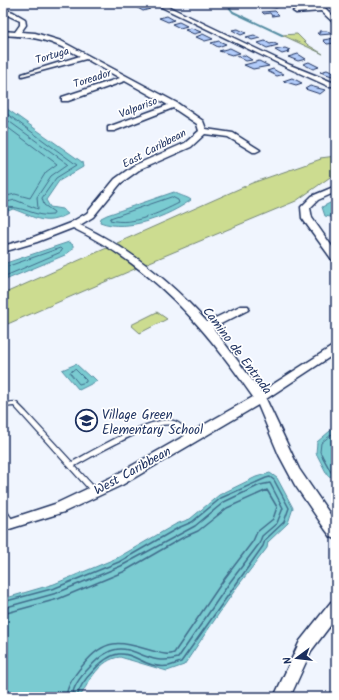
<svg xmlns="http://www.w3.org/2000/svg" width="339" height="700" font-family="Kalam,sans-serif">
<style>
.green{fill:#ccdc90;stroke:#748677}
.water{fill:#7acbd1;stroke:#548da3}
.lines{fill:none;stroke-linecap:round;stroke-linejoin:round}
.shore-far1{stroke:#416d8c;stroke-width:1}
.shore{stroke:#416d8c;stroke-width:1.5}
.stream{stroke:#548da3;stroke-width:2}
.building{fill:#b2ccfa;stroke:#1b2f5e}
.service-casing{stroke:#1b2f5e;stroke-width:2.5}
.minor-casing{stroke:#1b2f5e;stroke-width:3}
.service{fill:#fff;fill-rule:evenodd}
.minor{fill:#fff;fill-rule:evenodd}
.labels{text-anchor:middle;stroke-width:3.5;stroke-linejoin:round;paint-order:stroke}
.far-street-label{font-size:11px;fill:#1b2f5e;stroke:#fff}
.street-label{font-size:13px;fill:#1b2f5e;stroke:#fff}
.poi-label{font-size:13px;fill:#1b2f5e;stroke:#fff;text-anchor:start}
</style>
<rect width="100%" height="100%" fill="#f0f5fe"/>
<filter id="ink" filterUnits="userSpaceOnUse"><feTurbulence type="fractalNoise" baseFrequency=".025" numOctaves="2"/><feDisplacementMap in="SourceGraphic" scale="8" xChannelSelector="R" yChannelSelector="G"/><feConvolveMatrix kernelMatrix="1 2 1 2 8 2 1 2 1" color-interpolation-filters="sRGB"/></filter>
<g filter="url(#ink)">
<g class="green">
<path d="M297,34L308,45L323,54L282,35Z"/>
<path d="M336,156V173L296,201L145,264L117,243L252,183L321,159L320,158Z"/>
<path d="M109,247L137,268L3,326V294Z"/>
<path d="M157,312L167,319L140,333L131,325Z"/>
</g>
<g class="water">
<path d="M3,106L82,162L83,167L59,181L46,200L50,207L62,209L68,214C44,227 36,217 13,209L3,213Z"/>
<path d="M174,192C180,196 188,197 191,200C169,216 127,233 100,222L101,218L107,215Z"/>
<path d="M336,200V218L325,216L322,207Z"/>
<path d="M69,242L73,245V249L65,255L3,281V264Z"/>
<path d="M76,364L90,377L92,376L97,381L79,390L62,370Z"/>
<path d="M336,426V477L328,476L316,453L317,442Z"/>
<path d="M270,473L277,478L293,508L288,523L268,542L267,548L237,587L184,665L167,671L120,657C100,659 89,681 80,697H3V599L54,584L117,558L176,524L190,519L219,495L256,477Z"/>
</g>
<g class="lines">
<g class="shore-far1">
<path d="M3,111L77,165L56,178L42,198L44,205L54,212L53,215C34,218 23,204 3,208"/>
<path d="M3,117L68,164L51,176L37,197L38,209L15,200L3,203"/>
<path d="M3,124L57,164L46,172L30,198L15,194L3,197"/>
<path d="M172,197L178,200L179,203C159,213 133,226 110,220L111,218Z"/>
<path d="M3,268L60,248L62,250L61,252L3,277"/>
<path d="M75,369L86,380V382L79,384L70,373Z"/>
<path d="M322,455L320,452L321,443L336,431"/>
</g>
<g class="shore">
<path d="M321,454L331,472L336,473"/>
<path d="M3,602L55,588L119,562L178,528L192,522L221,498L266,478L270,477L274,480L289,508L284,522L265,540L263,546L181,662C177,663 173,665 169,666C136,671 127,633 93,671C86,678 79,687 77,697"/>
<path d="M3,608L57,593L121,566L195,526L224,502L260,485L270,483L283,508L277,523L262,536L259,544L230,582L178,658C138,670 127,625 89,668C81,676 73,686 72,697"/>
<path d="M3,614L58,599L123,572L182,538L198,531L227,508L267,490L277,507L273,519L257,532L253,541L225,578L174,653C167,656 160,653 153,651C121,642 106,636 83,665C75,674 67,685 66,697"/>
</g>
<path class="stream" d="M233,3L229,7L233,12L282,35"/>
</g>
<g class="building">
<path d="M277,3H280L285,4L276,8L269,6Z"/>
<path d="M142,5L150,9L143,11L136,7Z"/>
<path d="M275,11L279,15L272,16L270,13L264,14L262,12Z"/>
<path d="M167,16L174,20L168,22L159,18Z"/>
<path d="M179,22L187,26L180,28L172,24Z"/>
<path d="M191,28L201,32L194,34L185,30Z"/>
<path d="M238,29L246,33L241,35L232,30Z"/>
<path d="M319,31H327L331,34L319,35L317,33H320Z"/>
<path d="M203,34L213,39L205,41L196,37Z"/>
<path d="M254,35L260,38L252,40L246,37Z"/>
<path d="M335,38L336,43L327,44L323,40Z"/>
<path d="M219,41L226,44L218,47L211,43Z"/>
<path d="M265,41L270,44L274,43L278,45L267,48L258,43Z"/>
<path d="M230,48L240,53L232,55L219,51Z"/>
<path d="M285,48L290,50L287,51L289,52L282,54L275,50Z"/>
<path d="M298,54L306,59L298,61L288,57Z"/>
<path d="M244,55L252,60L246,61L237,56Z"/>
<path d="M259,61L269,66L253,69L244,65Z"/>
<path d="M309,62L319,67L313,69L303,64Z"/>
<path d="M273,69L278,72L284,74L277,76L267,71Z"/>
<path d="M327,70L336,74V75L332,76L320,72Z"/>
<path d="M292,78L302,83L296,85L283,81Z"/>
<path d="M310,86L325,90L320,94L305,89Z"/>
</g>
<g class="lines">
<defs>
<g id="service">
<path d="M15,402L17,403L26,412L72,462C93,451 152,414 174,421C181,423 189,432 193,437L192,439H188C183,434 177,427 171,425C154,420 93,456 75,466L97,490L98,492L97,494L95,495L93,494L14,406L3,407V403Z"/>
<path d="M3,508L5,509L14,522L15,524L14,526L12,527L10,526L3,516Z"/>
</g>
<g id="minor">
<path d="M153,3H161L290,65L332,82H336V86H328L286,67Z"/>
<path d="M314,3H320L336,19V25L321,11L296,13L293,11L296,9L318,7Z"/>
<path d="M3,9L13,12L25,19L26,25L21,32L35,33L61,41L177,103L203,121L206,129L233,133L260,150L256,152H253L228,137L205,134L191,147L139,170L121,183L93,217L80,225C130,248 171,282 207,322L240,306H248L249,308L248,310L213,328L261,392L336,344V353L266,399L299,469L336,523V539L331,537L325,529L295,485L279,455L258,405L122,485L64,512L3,531V521L55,504L112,477L253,397C205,327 151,265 73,228L37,242L3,252V246L31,238L70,223L87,213L115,179L133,166L185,143L199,131L197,124L173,108L114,131H108V127L168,105L125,81L68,101H62V97L120,78L86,59L22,76V74L80,56C50,40 38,37 3,35V31L15,32L20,25V21L3,13Z"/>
<path d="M336,186V192L318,200L310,208L312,218L336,252V262L333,261L302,218L301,207L312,196Z"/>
<path d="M336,601V618L311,651L290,697H274L300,641L331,602Z"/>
</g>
</defs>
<use href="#service" class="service-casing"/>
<use href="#minor" class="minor-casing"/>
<use href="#service" class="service"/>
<use href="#minor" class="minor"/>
</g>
</g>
<defs>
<symbol id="school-ring" viewBox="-11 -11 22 22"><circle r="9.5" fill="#fff" stroke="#1b2f5e" stroke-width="1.5"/><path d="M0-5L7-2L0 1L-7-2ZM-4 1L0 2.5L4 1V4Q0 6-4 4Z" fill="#1b2f5e"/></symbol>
</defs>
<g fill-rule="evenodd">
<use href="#school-ring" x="74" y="408" width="25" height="25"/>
</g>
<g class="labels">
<g class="far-street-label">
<text transform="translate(52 55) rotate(-17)" y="4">Tortuga</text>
<text transform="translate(92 78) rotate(-18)" y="4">Toreador</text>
<text transform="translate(138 107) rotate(-21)" y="4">Valpariso</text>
<text transform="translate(154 148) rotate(-28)" y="4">East Caribbean</text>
</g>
<g class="street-label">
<text transform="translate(238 350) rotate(53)" y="5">Camino de Entrada</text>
<text transform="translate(132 470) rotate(-29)" y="5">West Caribbean</text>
</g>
<g class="poi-label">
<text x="102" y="419">Village Green<tspan x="102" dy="15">Elementary School</tspan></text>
</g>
</g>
<rect width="339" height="700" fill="none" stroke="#fff" stroke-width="16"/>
<rect x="8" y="8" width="323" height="684" fill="none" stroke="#1b2f5e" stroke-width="1.5" filter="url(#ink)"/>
<g transform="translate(297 658) rotate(255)" stroke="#ffffff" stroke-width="3" paint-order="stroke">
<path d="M0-3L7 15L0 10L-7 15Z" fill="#1b2f5e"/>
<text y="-6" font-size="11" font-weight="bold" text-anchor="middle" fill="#1b2f5e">N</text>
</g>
</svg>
